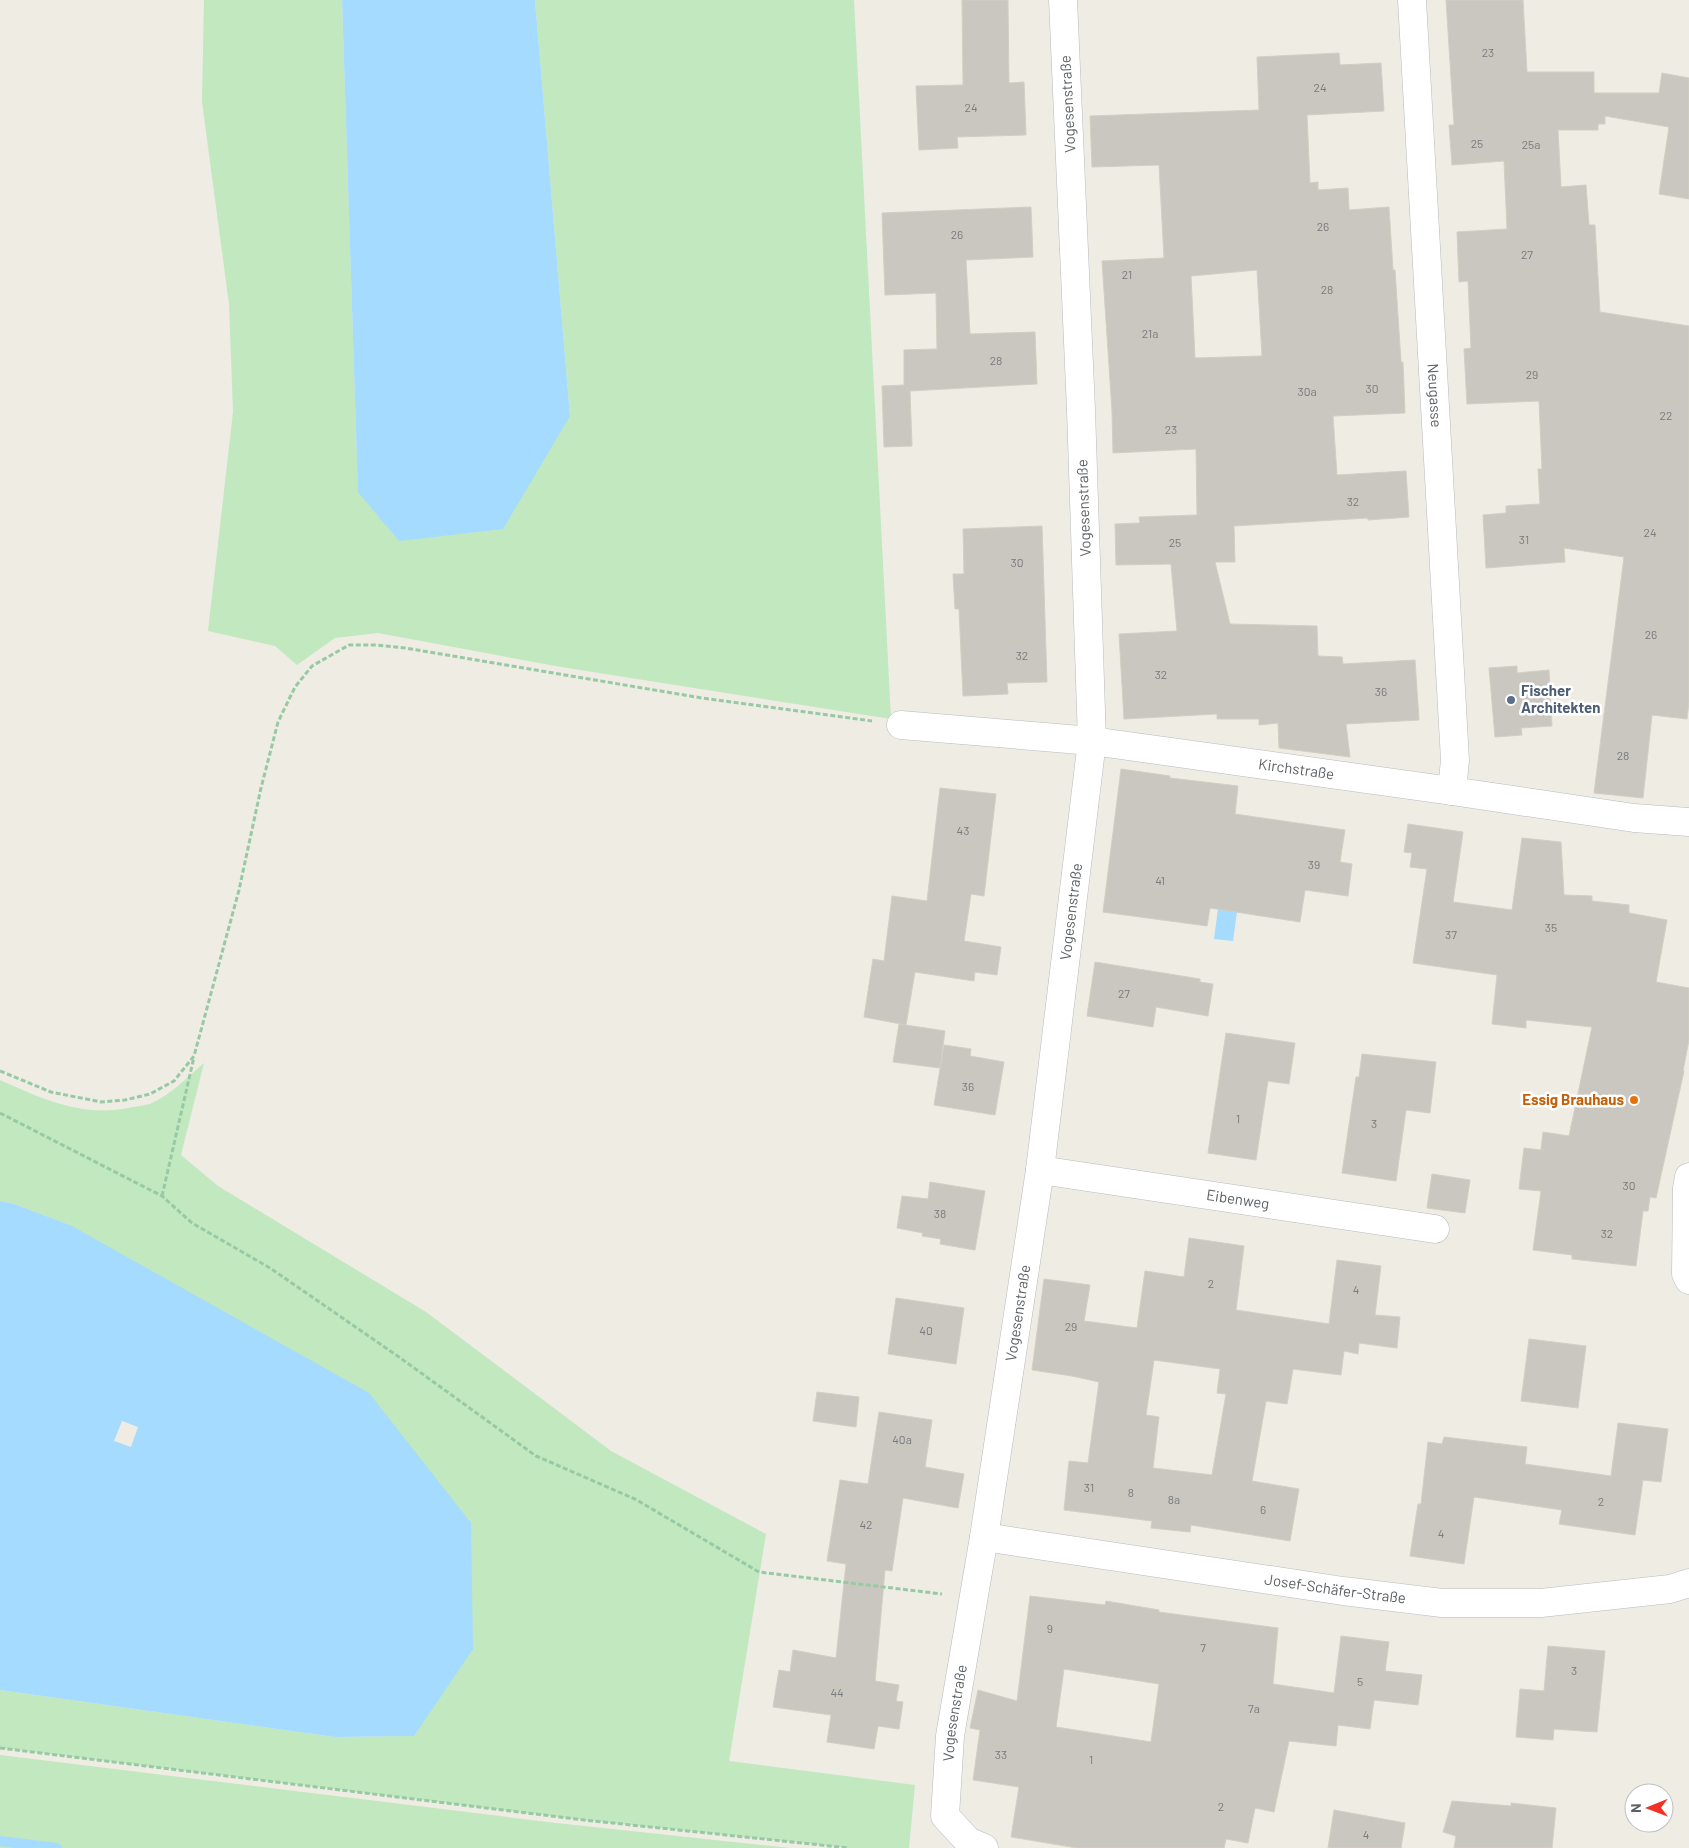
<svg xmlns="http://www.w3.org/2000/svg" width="1689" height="1848" font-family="Barlow,sans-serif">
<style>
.green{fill:#c1e8bf}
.water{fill:#a4dbff;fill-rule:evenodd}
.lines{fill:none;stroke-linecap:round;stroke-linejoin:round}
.stream{stroke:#a4dbff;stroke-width:10}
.building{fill:#cac7c1;stroke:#d4cec2;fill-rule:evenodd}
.street-casing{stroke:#b7babf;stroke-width:29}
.path{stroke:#98c9a5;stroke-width:3;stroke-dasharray:5 2.5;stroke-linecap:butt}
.street{stroke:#fff;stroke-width:28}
.service-dot{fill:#5c6f8a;stroke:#fff;stroke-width:2}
.food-dot{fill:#e8710a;stroke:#fff;stroke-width:2}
.labels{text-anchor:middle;stroke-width:5;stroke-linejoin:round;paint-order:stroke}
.number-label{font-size:12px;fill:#787a7c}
.street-label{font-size:15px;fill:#5c6165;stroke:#fff}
.service-label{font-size:15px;font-weight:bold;fill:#4e5e75;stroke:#fff;text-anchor:start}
.food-label{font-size:15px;font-weight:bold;fill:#c56008;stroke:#fff;text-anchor:end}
</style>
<rect width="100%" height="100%" fill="#efece4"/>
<g class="green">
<path d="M204,0H342L358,492L570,416L535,0H854L891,719L561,667L378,633L335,638L297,665L275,646L208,631L233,412L229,304L202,102Z"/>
<path d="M204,1063L181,1155L218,1186L426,1312L611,1451L766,1534L729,1761L915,1785L909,1848H849L584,1820L0,1748V1690L335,1737L414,1736L70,1225L14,1204L0,1201V1080C43,1099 80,1117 129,1108C136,1106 145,1106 152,1103C170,1095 189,1076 204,1063Z"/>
<path d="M0,1755L556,1823L790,1848H0Z"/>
</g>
<g class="water">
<path d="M342,0H535L570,416L503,529L399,541L358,492Z"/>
<path d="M1222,879L1241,882L1233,941L1214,939Z"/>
<path d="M0,1201L14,1204L70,1225L369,1393L471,1523L473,1649L414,1736L335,1737L0,1690ZM122,1421L138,1427L131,1447L114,1441Z"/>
</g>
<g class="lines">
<path class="stream" d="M0,1841L57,1848"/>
</g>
<g class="building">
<path d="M962,0H1008L1009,83L1024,82L1026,135L957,137L958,148L919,150L916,86L963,85Z"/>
<path d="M1446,0H1523L1527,72H1594V93H1659L1662,73L1689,78V199L1659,194L1669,127L1605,116V124H1598V130H1558L1561,187L1586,185L1589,225H1595L1600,312L1689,326V702L1687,719L1652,715L1643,798L1594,793L1624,557L1564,548L1565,562L1486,568L1483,515L1506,513V506L1540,504L1538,469H1542L1539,401L1467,404L1464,349L1471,348L1468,281L1459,282L1457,232L1507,229L1504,161L1452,165L1449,125H1454Z"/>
<path d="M1339,53L1340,65L1381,63L1384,111L1307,115L1310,183L1318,182V190L1348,188L1349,210L1389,207L1393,270H1395L1401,362H1403L1405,413L1333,416L1337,475L1406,471L1409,517L1368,520V518L1234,526L1235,562H1215L1230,624L1317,626L1318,656L1342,657L1343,664L1415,660L1419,720L1346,724L1350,757L1279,748L1278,723L1259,725V719H1217V714L1124,719L1119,634L1177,631L1171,564L1116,565L1115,524L1140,523L1139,517L1197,515L1196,449L1113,453L1112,411L1102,261L1164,258L1159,165L1092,167L1090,116L1259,110L1257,57ZM1257,270L1262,356L1195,358L1191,276Z"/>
<path d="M1031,207L1033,257L966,260L970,334L1035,332L1037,384L910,391L912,446L884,447L882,386L904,385V350L937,349L936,293L885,295L882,213Z"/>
<path d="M1042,526L1047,682L1007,683L1008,694L963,696L959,609H955L953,574H964L963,529Z"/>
<path d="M1517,666V673L1549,670L1552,726L1521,728L1522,735L1495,737L1489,668Z"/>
<path d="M1121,769L1170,776V778L1238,786L1235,814L1345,830L1340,862L1352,864L1348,896L1305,890L1300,922L1210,908L1207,926L1103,912Z"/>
<path d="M940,788L996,794L984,896L971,894L964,941L1001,947L997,975L975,972L974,981L915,972L906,1025L864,1017L873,959L884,961L892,896L927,901Z"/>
<path d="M1408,824L1463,832L1453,902L1512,910L1522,838L1561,842L1564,895L1592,896V901L1629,905V913L1667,920L1656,982L1689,988V1040L1683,1071H1684L1656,1198L1650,1197L1648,1211H1643L1636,1266L1572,1259V1255L1533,1250L1541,1191L1519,1189L1524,1148L1541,1150L1543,1132L1569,1136L1592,1027L1526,1020V1028L1492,1024L1497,975L1413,963L1427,869L1410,867L1412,853L1404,852Z"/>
<path d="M1095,962L1200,979V982L1213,984L1208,1016L1156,1007L1153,1027L1087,1016Z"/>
<path d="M899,1024L945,1031L940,1068L893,1062Z"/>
<path d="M1226,1033L1295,1043L1289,1084L1268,1081L1256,1160L1208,1153Z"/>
<path d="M944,1045L971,1049L970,1056L1004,1062L995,1115L934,1105Z"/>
<path d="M1362,1054L1436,1062L1430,1113L1406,1110L1396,1181L1342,1173L1356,1077H1359Z"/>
<path d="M1432,1174L1470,1180L1465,1213L1427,1208Z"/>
<path d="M930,1182L985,1191L975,1250L940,1244L941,1239L922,1236L923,1233L897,1228L902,1196L928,1199Z"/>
<path d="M1189,1238L1244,1246L1236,1310L1329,1324L1337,1260L1381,1266L1375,1315L1400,1317L1397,1348L1359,1343L1358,1354L1344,1351L1341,1375L1293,1369L1287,1404L1266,1401L1252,1481L1299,1489L1290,1541L1191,1525L1190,1532L1151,1528L1152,1521L1064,1510L1069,1461L1088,1463L1099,1382L1072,1376L1032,1370L1044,1279L1090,1285L1084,1321L1137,1328L1145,1271L1184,1277ZM1154,1360L1220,1369L1217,1393L1226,1394L1212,1475L1153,1468L1159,1417L1146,1415Z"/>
<path d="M896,1298L964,1308L956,1364L888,1354Z"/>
<path d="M1529,1339L1586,1346L1578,1408L1521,1401Z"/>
<path d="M817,1392L859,1397L856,1427L813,1421Z"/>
<path d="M879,1412L932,1420L925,1467L964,1474L958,1508L903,1498L892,1571L885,1570L875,1681L899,1685L896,1701L903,1702L899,1729L878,1726L874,1749L827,1742L831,1715L773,1707L779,1670L790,1672L793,1650L836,1658L846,1564L827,1561L840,1480L868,1484Z"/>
<path d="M1618,1423L1668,1429L1661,1482L1643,1480L1635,1535L1559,1524L1562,1510L1474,1497L1464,1564L1410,1556L1418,1504H1421L1428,1442L1442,1444L1444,1437L1527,1447L1525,1464L1611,1476Z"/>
<path d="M1030,1596L1105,1605L1106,1601L1159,1610V1612L1278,1628L1273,1684L1334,1693L1341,1636L1389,1642L1385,1671L1422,1675L1418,1705L1374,1700L1370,1729L1338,1725L1336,1746L1289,1741L1274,1812L1255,1808L1248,1843L1226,1839L1224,1848H1077L1011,1837L1019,1787L973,1780L980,1730L970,1728L978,1690L1017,1701ZM1064,1669L1159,1684L1151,1742L1056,1727Z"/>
<path d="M1548,1646L1605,1651L1597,1732L1554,1729L1553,1740L1516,1737L1520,1689L1544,1691Z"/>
<path d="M1452,1801L1511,1806V1803L1556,1808L1552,1848H1454L1456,1836L1443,1832Z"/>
<path d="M1334,1810L1405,1823L1401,1848H1328Z"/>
</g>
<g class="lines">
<defs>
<g id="street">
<path id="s1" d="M1412,0L1455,760L1452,791"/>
<path id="s2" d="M901,725L1092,741L1452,791L1634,818L1689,822"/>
<path id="s3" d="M1040,1170L1435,1229"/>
<path d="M1689,1177L1687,1188L1686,1274L1689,1280"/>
<path id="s4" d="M984,1537L1343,1591L1442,1603H1541L1670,1589L1689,1583"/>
<path id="s5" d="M984,1848L968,1841L945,1816L950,1736L984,1537L1040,1170L1092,741L1081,410L1063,0"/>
</g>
</defs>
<use href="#street" class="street-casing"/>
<g class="path">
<path d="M0,1071L51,1092L101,1102L125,1100L150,1094L174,1081L194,1056L239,890L261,788L278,722L295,687L312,666L349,645H377L405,648L702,698L872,721"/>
<path d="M0,1113L162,1196L192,1223L270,1268L399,1357L536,1456L635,1499L759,1572L942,1594"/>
<path d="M162,1196L194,1057"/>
<path d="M0,1748L584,1820L849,1848"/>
</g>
<use href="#street" class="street"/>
</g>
<circle class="service-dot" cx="1511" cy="700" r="5"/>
<circle class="food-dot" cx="1634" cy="1100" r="5"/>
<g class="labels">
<g class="number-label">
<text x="1488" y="57">23</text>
<text x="1320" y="92">24</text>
<text x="971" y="112">24</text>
<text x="1477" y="148">25</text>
<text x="1531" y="149">25a</text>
<text x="1323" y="231">26</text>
<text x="957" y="239">26</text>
<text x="1527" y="259">27</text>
<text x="1127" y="279">21</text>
<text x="1327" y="294">28</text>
<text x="1150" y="338">21a</text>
<text x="996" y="365">28</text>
<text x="1532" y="379">29</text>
<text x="1372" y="393">30</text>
<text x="1307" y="396">30a</text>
<text x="1666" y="420">22</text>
<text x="1171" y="434">23</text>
<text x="1353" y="506">32</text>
<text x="1650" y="537">24</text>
<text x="1524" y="544">31</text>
<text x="1175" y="547">25</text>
<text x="1017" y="567">30</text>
<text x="1651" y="639">26</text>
<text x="1022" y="660">32</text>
<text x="1161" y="679">32</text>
<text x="1381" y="696">36</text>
<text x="1623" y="760">28</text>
<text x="963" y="835">43</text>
<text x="1314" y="869">39</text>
<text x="1160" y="885">41</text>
<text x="1551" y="932">35</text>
<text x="1451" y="939">37</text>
<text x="1124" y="998">27</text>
<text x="968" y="1091">36</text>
<text x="1238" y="1123">1</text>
<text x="1374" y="1128">3</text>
<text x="1629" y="1190">30</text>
<text x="940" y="1218">38</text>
<text x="1607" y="1238">32</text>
<text x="1211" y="1288">2</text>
<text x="1356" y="1294">4</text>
<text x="1071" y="1331">29</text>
<text x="926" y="1335">40</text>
<text x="902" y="1444">40a</text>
<text x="1089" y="1492">31</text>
<text x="1131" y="1497">8</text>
<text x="1174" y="1504">8a</text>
<text x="1601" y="1506">2</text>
<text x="1263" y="1514">6</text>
<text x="866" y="1529">42</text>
<text x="1441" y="1538">4</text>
<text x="1050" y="1633">9</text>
<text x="1203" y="1652">7</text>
<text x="1574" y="1675">3</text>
<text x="1360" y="1686">5</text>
<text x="837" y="1697">44</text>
<text x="1254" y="1713">7a</text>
<text x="1001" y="1759">33</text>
<text x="1091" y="1764">1</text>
<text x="1221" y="1811">2</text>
<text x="1366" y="1839">4</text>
</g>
<g class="street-label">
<text transform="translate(1068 104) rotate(-93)" y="5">Vogesenstraße</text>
<text dy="5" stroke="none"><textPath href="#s1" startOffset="396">Neugasse</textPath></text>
<text transform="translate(1084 508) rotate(-92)" y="5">Vogesenstraße</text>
<text dy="5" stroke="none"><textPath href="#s2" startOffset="398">Kirchstraße</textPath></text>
<text dy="5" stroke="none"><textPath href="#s5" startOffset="965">Vogesenstraße</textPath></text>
<text dy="5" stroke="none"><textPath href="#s3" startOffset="200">Eibenweg</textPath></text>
<text dy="5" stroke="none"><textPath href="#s5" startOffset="560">Vogesenstraße</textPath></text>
<text dy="5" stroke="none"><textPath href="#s4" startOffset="355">Josef-Schäfer-Straße</textPath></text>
<text dy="5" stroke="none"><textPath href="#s5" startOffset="155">Vogesenstraße</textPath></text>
</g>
<g class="service-label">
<text x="1521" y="696">Fischer<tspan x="1521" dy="17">Architekten</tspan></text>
</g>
<g class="food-label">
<text x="1624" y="1105">Essig Brauhaus</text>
</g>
</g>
<g transform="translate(1649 1808) rotate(269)"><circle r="24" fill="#ffffff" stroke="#bec0c1"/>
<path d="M0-4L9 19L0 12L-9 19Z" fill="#f13128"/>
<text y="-8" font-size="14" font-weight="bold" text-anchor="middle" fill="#5c6165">N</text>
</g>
</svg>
